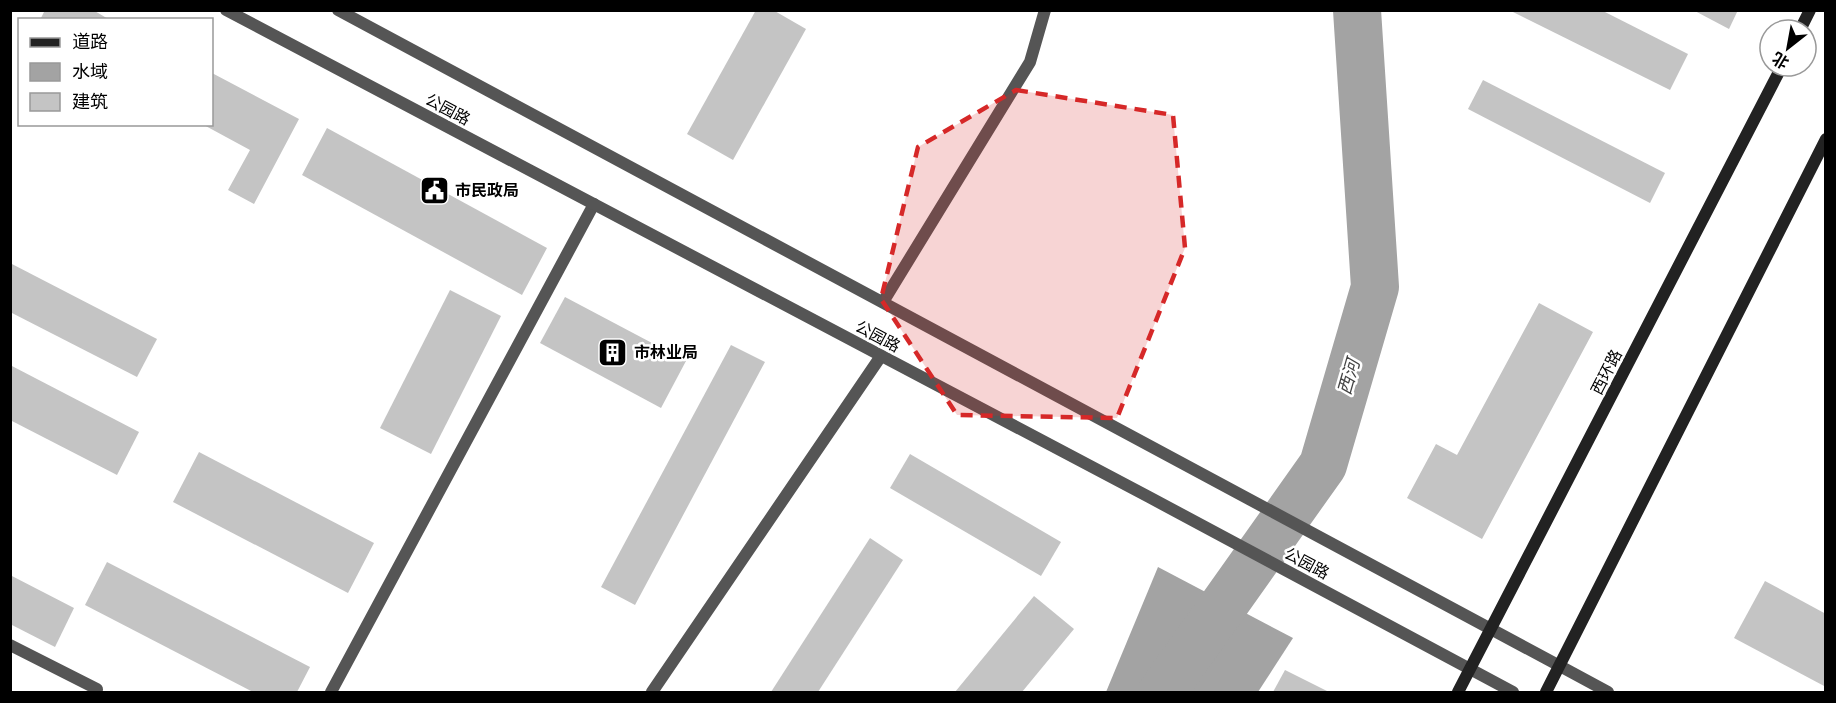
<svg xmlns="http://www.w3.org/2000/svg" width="1836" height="703" font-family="Poppins,'Noto Sans SC',sans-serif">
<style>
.water{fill:#a3a3a3}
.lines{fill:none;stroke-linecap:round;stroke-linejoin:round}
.river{stroke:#a3a3a3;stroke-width:48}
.building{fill:#c4c4c4}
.minor{stroke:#555;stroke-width:12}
.tertiary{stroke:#555;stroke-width:12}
.secondary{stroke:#222;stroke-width:12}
.marked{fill:#d62828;fill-opacity:0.2;stroke:#d62828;stroke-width:4.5;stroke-dasharray:12 8;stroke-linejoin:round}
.labels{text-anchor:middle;stroke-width:5;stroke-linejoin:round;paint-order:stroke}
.street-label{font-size:16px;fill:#000;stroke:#fff}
.poi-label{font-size:16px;font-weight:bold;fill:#000;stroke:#fff;text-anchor:start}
.water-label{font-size:18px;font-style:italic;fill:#444;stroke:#fff}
</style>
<rect width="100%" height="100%" fill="#fff"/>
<path class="water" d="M1158,567L1293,638L1258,692H1106Z"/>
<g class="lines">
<path class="river" d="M1162,692L1323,465L1375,287L1357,10"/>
</g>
<g class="building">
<path d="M45,10H93L110,20H40Z"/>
<path d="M756,10H773L806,29L733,160L687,134Z"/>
<path d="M1509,10H1601L1688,54L1670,90Z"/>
<path d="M1693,10H1738L1729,29Z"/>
<path d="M212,73L299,119L254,204L228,190L250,150L202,124H212Z"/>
<path d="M1483,80L1665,173L1650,203L1468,109Z"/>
<path d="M327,128L547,248L522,295L302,175Z"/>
<path d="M10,263L157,339L137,377L10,312Z"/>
<path d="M450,290L501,316L431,454L380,428Z"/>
<path d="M565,297L686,361L661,408L540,343Z"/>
<path d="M1539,303L1593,332L1482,539L1407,498L1436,444L1457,455Z"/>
<path d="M731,345L765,362L635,605L601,587Z"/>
<path d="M10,365L139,432L117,475L10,420Z"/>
<path d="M199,452L374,543L348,593L173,502Z"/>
<path d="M910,454L1061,542L1041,576L890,488Z"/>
<path d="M870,538L903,560L818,692H771Z"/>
<path d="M107,562L310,667L297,692H253L85,605Z"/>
<path d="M10,575L74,608L55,647L10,624Z"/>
<path d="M1765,581L1826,614V687L1734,638Z"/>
<path d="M1034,596L1074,629L1022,692H955Z"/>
<path d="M1285,670L1329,692H1273Z"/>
</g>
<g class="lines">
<g class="minor">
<path d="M883,302L1030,62L1045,10"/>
<path d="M10,645L97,689"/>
<path d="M1558,665L1608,692"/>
<path d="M331,692L594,204"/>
<path d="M652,692L881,356"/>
</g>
<g class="tertiary">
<path d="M226,10L1149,497L1513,692"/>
<path d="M338,10L1558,665"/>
</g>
<g class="secondary">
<path d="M1800,30L1810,10"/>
<path d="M1458,692L1782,66"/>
<path d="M1546,692L1826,139"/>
</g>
</g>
<path class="marked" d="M1016,90L1173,115L1185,248L1117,418L957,415L881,299L918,147Z"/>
<defs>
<symbol id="civic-square" viewBox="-11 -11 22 22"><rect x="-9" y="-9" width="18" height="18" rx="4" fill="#000" stroke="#fff"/><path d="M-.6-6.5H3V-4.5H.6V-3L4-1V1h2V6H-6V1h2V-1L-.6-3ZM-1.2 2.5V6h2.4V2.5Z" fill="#fff"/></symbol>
<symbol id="building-square" viewBox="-11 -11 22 22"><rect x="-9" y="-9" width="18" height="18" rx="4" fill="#000" stroke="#fff"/><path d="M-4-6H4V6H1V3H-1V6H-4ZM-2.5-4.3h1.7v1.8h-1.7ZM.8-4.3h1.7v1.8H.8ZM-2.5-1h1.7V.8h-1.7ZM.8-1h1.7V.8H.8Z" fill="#fff"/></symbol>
</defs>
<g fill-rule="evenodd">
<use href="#civic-square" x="418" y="174" width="33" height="33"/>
<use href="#building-square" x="596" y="336" width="33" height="33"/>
</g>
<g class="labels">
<g class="street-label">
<text transform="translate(448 109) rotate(28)" y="6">公园路</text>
<text transform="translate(878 336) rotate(28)" y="6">公园路</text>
<text transform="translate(1606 372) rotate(-63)" y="6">西环路</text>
<text transform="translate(1307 563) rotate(28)" y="6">公园路</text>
</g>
<g class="poi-label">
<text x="455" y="196">市民政局</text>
<text x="634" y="358">市林业局</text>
</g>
<g class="water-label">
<text transform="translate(1349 377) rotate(-74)" y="6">西河</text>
</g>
</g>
<rect width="1836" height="703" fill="none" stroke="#000000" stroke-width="24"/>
<rect x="18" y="18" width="195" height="108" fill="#ffffff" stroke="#999999" stroke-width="1.5"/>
<rect x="30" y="38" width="30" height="9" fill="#222222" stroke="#999999" stroke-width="1.5"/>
<text x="72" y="48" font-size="18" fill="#000000">道路</text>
<rect x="30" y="63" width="30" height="18" fill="#a3a3a3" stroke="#999999" stroke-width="1.5"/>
<text x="72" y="78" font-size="18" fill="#000000">水域</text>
<rect x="30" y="93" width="30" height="18" fill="#c4c4c4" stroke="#999999" stroke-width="1.5"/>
<text x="72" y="108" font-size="18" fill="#000000">建筑</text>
<g transform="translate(1788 48) rotate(211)"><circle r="28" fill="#ffffff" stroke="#999999" stroke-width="1.5"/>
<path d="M0-4.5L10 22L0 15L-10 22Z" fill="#000000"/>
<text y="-9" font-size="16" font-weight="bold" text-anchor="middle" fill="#000000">北</text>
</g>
</svg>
